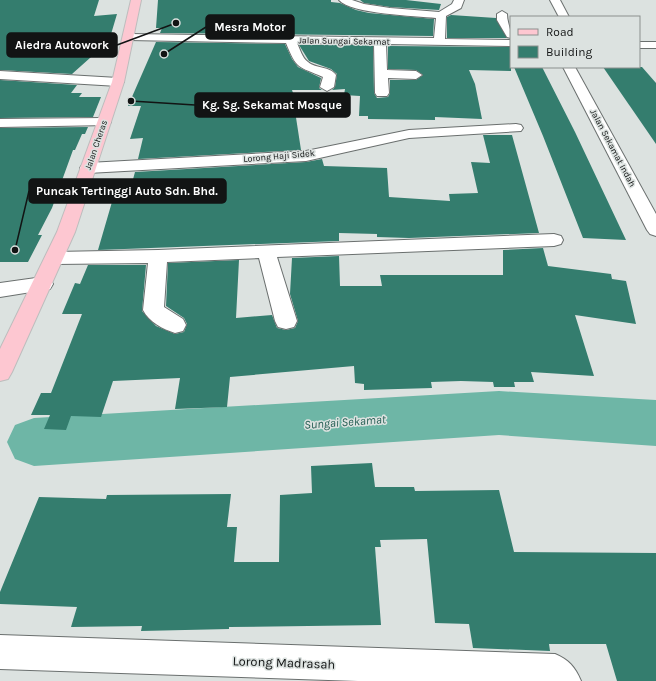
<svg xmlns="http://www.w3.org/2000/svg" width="656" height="681" font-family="Karla,sans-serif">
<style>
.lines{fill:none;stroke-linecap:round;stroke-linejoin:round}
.river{fill:#6eb6a6;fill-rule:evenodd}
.building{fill:#347d6e}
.minor-casing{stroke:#6a6f6e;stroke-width:2}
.major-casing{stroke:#bdbdbd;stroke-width:2}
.minor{fill:#fff;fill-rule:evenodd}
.major{fill:#fdc7d1;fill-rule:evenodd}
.labels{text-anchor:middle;stroke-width:3;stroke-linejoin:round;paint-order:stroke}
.far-street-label{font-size:9px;fill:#121414;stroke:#dce2e0}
.water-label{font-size:12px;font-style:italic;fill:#235d52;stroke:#dce2e0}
.near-street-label{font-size:13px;fill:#121414;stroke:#dce2e0}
.leader{fill:none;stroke:#121414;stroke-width:1.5}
.callout-dot{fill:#121414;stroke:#dce2e0;stroke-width:1.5}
.callout{fill:#121414;stroke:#121414;stroke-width:1.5}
.callout-label{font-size:12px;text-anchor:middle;font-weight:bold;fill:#fff}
</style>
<rect width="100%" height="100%" fill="#dce2e0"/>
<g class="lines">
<path class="river" d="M499,391L656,400V446L499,435L34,466L15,459L7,442L15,425L34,418Z"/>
</g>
<g class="building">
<path d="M0,0H99L94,16L117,14L109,41L72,74L0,70Z"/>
<path d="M158,0H331V2L340,3L356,10L369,13L434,19L433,36L160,33L162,28H156Z"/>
<path d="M360,0H406L441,4L439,10L390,7L364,3Z"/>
<path d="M451,15L496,18L507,38H447V17Z"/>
<path d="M156,42L285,44L292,59L298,67L321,78L319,88L322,90H292L293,93H289L295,111L301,150L138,159L143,138L130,139L141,106H128Z"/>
<path d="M299,45H373L374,93L377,98L388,97L390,93V80H416L423,75L416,70L388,69V46L511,47V71L469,70L475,84L482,119L435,117V120L368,119V116H359L360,96L344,95L345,89L332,90L335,87L337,74L331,69L309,61Z"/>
<path d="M514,67H542L575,132L626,240L583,238L543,136Z"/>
<path d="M603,67H642L656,83V144Z"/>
<path d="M0,80L77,85L71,93H82L79,97H101L93,117L0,118Z"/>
<path d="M88,127L85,134H82L75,150H73L52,208L38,235H42L28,262H0V128Z"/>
<path d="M483,135H512L539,233L409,238L377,237V234L339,233V241L98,250L114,195L129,194L135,172L306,162L322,159L324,166L387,168L389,197L450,201L449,194L478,193L471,162L490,163Z"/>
<path d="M543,248L548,266L611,274L612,279L626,281L636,324L575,315L594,376L531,372L534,382H514L515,387H494L493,382L461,381L431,382L432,388L364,390V384L355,383L354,366L230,377L227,407L175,409L180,378L113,381L101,417L71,416L66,430L44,429L50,415H31L41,393H51L82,314H62L75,283L80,284L88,265H146L142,311L156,326L175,334L184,332L187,324L184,318L166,306L168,263L239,260L236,318L272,315L277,328L286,330L295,328L298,321L290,294L292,258L339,256L340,286H382L380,275H503V250Z"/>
<path d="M372,463L375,487H414L415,491L499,490L514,552L656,553V681H617L606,644H549L550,651L473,648L469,624L435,623L427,539L380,540L381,547H375L381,625L229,627V629L141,631L142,626L71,627L77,607L0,604V592L39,497L106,499L107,495L231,494L227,527H237L234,562H279L280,495L312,493L311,466Z"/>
</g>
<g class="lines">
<defs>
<g id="minor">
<path d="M339,0H352L364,4L390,8L439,12L452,4L454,0H464L461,8L446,16L445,39L511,40V46L386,44L387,70L416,71L422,75L416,79L388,78L389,93L387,96H377L375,93L374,44L297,43C300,49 302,58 308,62C316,69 330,66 336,75L334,87L327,91L320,87L323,77C298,66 297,70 286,43L129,40L123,37L129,34L434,38L436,18C416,16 351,14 339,0Z"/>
<path d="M550,0H560L569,17H559Z"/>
<path d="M502,11L507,14C507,23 511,28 511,38L507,37L497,20V14Z"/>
<rect x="639" y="42" width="17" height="6"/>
<path d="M563,67H575L656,214V236L650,234L647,230Z"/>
<path d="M0,71L118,78L124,82L118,86L0,79Z"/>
<path d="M104,118L109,119L111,122L109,125L0,127V119Z"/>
<path d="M516,124L521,125L523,128L521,131L409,138L306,161L88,173L82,171L80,168L82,165L88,163L306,151L409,130Z"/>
<path d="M554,234L561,236L563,240L561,244L554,246L277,257L297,321L294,327L286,329L278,327L275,321L259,258L167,262L164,307L183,319L186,325L183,331L175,333C163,329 149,322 143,310L148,263L55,264L48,263L45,258L48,253L55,252L158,250Z"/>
<path d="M43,277L50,279L53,284L50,289L0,297V283Z"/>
<path d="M0,635L555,654C569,660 575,667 581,681H358L0,669Z"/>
</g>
<path id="major" d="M131,0H141L124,82L75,232L12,372L8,379L0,381V349L57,232L112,82Z"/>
</defs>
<use href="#minor" class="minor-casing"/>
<use href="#major" class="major-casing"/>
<use href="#minor" class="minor"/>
<use href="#major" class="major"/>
</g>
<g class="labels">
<g class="far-street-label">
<text transform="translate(344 41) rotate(1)" y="3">Jalan Sungai Sekamat</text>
<text transform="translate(96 145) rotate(-71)" y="3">Jalan Cheras</text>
<text transform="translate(613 148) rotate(62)" y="3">Jalan Sekamat Indah</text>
<text transform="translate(279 156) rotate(-5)" y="3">Lorong Haji Sidek</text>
</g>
<g class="water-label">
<text transform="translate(345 422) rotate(-4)" y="4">Sungai Sekamat</text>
</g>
<g class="near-street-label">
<text transform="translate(284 662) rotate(2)" y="5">Lorong Madrasah</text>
</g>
</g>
<path class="leader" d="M164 54L206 27M176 23L117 45M131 101L195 105M15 250L29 191"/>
<g class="callout-dot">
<circle cx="164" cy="54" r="4"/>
<circle cx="176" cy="23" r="4"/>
<circle cx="131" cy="101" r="4"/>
<circle cx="15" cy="250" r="4"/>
</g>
<g class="callout">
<rect x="206" y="15" width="88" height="24" rx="4"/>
<rect x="7" y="33" width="110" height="24" rx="4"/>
<rect x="195" y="93" width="155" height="24" rx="4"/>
<rect x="29" y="179" width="197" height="24" rx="4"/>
</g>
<g class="callout-label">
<text x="250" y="31">Mesra Motor</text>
<text x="62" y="49">Aiedra Autowork</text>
<text x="272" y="109">Kg. Sg. Sekamat Mosque</text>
<text x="127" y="195">Puncak Tertinggi Auto Sdn. Bhd.</text>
</g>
<rect x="510" y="16" width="130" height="52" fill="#dce2e0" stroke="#8b908e"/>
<rect x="518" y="29" width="20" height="6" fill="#fdc7d1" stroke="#8b908e"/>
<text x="546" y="36" font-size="12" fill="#121414">Road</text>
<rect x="518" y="46" width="20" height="12" fill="#347d6e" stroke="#8b908e"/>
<text x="546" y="56" font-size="12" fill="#121414">Building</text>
</svg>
